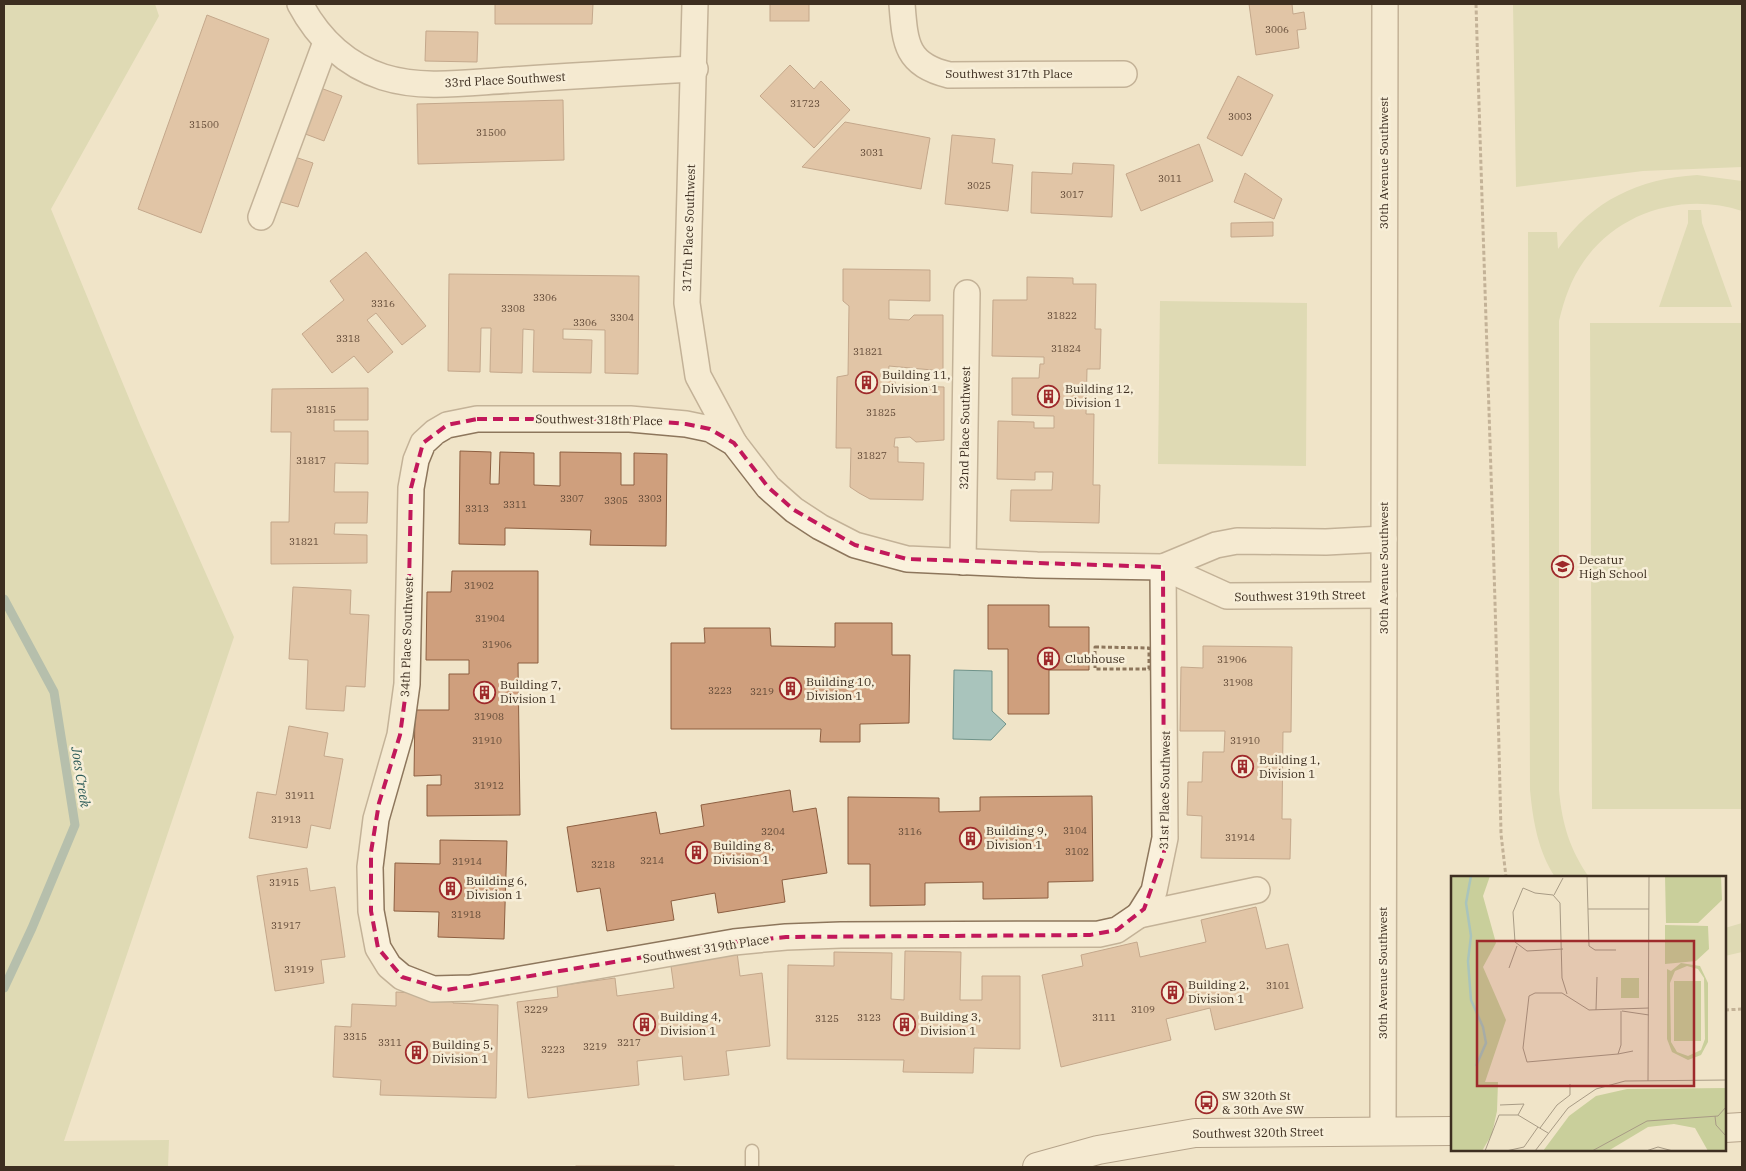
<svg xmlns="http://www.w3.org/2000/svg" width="1746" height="1171" font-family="'IBM Plex Serif',serif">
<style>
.green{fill:#c9cf9b}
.water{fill:#a9c4bc;stroke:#6f938a}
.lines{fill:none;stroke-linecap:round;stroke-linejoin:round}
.stream{stroke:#6f938a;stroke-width:9}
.building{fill:#cf9f7d;stroke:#8d5f41}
.lane-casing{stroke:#8d765c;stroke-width:15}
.street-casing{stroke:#8d765c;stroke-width:28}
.secondary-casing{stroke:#6f573f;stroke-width:30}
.path{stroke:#8d765c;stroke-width:3;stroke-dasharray:4 2.5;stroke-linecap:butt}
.lane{stroke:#faf1dc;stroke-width:12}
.street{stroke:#faf1dc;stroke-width:25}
.secondary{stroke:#faf1dc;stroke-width:28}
.marked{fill:none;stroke:#c2185b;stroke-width:4;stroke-dasharray:10 6;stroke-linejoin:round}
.labels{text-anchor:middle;stroke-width:5;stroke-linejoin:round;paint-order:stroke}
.number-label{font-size:10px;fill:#624a37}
.street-label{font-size:12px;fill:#3d2e20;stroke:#f7eed8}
.poi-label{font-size:12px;fill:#3d2e20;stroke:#f7eed8;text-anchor:start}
.water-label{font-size:14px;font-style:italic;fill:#2f5d5a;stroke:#f7eed8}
.inset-river{fill:none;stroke:#a9c4bc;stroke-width:2.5}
.inset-road{fill:none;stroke:#a89b85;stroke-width:1}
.view{fill:#9e2a2b;fill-opacity:0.15;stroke:#9e2a2b;stroke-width:2.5}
.inset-edge{fill:none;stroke:#3d2e20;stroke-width:2.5}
</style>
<rect width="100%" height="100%" fill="#f0e4c8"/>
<g class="green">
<path d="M4,4H155L159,16L51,209L140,425L234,637L64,1141L169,1140L168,1167H4Z"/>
<path d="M1513,4H1742V167L1643,171L1516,187Z"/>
<path d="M1697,175L1742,181V211C1685,192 1619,211 1584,261C1571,279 1564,300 1559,321V790C1562,824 1570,850 1589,877H1555C1538,851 1533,821 1530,790L1528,232H1557L1558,249C1593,200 1638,179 1697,175Z"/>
<path d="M1688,210H1701L1702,223L1732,307H1659L1688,223Z"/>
<path d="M1160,301L1307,303L1306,466L1158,464Z"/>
<path d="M1590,323H1742V809H1592Z"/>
<path d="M1742,923V952L1725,956V928Z"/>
</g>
<path class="water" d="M954,670L992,671V711L1006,724L991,740L953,739Z"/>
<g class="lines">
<path class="stream" d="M4,599L54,692L75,825L32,928L4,988"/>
</g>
<g class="building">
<path d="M495,4H593L592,24H495Z"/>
<rect x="770" y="4" width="39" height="17"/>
<path d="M1249,4H1292L1293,14L1304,12L1306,29L1297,30L1299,48L1256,55Z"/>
<path d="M207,15L269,39L201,233L138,209Z"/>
<path d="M426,31L478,32L477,62L425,61Z"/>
<path d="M790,65L814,89L821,81L850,110L814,148L760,96Z"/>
<path d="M1238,76L1273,95L1242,156L1207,138Z"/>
<path d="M318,87L342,96L324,141L300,132Z"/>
<path d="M563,100L564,160L418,164L417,104Z"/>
<path d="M845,122L930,138L921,189L802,167Z"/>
<path d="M952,135L995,139L992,163L1013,165L1008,211L945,204Z"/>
<path d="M1199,144L1213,181L1141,211L1126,174Z"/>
<path d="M289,155L313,163L298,207L274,200Z"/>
<path d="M1073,163L1114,165L1112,217L1031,213L1032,172L1072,174Z"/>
<path d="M1245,173L1282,199L1274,219L1234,202Z"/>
<path d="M1273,222V236L1231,237V223Z"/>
<path d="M366,252L426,326L402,345L376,313L367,320L393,352L368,373L354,356L332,373L302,334L344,300L330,281Z"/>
<path d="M843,269L930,270V301L889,300V319L909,320L914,315H943V371L889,366L888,377H895V390L911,391L915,386L944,387V440L916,442L910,437L895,438L894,447H898V462L924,463L923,500L870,499L859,493L850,487L851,448H836L837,377L848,375L849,306L843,301Z"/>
<path d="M449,274L639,276L638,374L605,373V330L563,329V339L592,340L591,373L533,372L534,330L523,329L522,373L490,372L491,328H481L480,372L448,371Z"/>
<path d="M1027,277L1073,278V284H1096L1095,329H1101L1100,369H1087L1086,414H1094L1093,485H1100L1099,523L1010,521L1011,490H1052L1053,472H1035V480L997,479L998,421L1034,422V428H1054V416L1012,415V378H1039L1040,364H1044V357L992,356L993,300H1027Z"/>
<path d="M368,388V420H334V431H368V464L335,463L334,492H368L367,523H335L334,534L367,535V563L271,564V522H289L291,432H271L272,389Z"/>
<path d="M460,451L491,452L490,484H499L500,452L534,453V485L560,486V452L621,453V485H634V453L667,454L666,546L590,545L591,530L505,528V545L459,544Z"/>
<path d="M452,571H538V663H518L520,815L427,816V785H441V775L414,776L415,710H449V674H469V660H426L427,592H451Z"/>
<path d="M293,587L351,590L350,614L369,615L365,687L346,686L344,711L306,709L308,660L289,659Z"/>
<path d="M988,605H1049V627H1089V670H1049V714H1008V649H988Z"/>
<path d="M835,623H892V655H910L909,723L860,724V742H820L821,729H671V643H705L704,628H770L771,646L835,647Z"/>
<path d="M1203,646L1292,647L1291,732H1283L1282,819H1291L1290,859L1201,858L1202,816L1187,815L1188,782H1202L1203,752H1224L1225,731H1180L1181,667L1203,668Z"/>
<path d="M289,726L328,733L324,756L343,759L330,829L311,825L307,848L249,838L257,792L276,795Z"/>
<path d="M790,790L793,812L816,808L827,873L782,880L785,902L718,913L715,893L671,901L674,920L607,931L600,888L577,892L567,827L656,812L660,834L704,826L701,805Z"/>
<path d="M1092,796L1093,881L1048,882V898L983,899V882L925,883V905L870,906V864H848V797L939,798V812L980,811V797Z"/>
<path d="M440,840L507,841L504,939L438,937L439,912L394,911L395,863L440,864Z"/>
<path d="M307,868L310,891L335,887L345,957L321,960L324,983L275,991L257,876Z"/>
<path d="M1256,907L1266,949L1288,944L1303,1008L1215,1030L1210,1008L1166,1019L1171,1040L1061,1067L1042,975L1083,966L1081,955L1137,942L1140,957L1206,942L1201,920Z"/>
<path d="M905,951L961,952L960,1000H982V976H1020V1049L974,1048L973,1073L903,1072L904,1060L787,1059L788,965L834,966V952L892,953L891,999L904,1000Z"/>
<path d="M737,952L740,976L762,973L770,1046L726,1051L729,1075L684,1080L682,1056L637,1061L639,1085L528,1098L517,1002L558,997L557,986L615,978L617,996L674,988L670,959Z"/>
<path d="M396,992L453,995V1003L498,1005L496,1098L380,1095L381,1080L333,1077L335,1026L351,1027L352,1004L396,1006Z"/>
<rect x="576" y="1166" width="98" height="1"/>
</g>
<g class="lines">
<defs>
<path id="lane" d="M752,1151V1167"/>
<g id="street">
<path d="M300,4C318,38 346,65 383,77C424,90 471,82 512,80C573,76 634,72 695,69"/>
<path d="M695,4L687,303L698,376L734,443"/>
<path d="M902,4C905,43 906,65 949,75L1124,74"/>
<path d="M261,217L326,42"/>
<path d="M963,562L967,293"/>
<path d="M1163,567L1165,838L1154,891L1139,915L1257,890"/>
<path d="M1163,567L1227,596L1384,595"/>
<path d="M1139,915L1117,930L1099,934L841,935L786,937L734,942L471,988L433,989L402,977L389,966L378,948L371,911L370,867L376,819L400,735L407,684L411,488L416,460L423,443L435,432L447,425L477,419H630L686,424L710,429L734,443L768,487L794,510L820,527L855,545L907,559L1037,565L1163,567L1216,545L1237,541L1326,542L1384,539"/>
<path d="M1383,1132L1385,4"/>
</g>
<g id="secondary">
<path d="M1725,1128L1742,1127"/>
<path d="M1037,1167L1098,1150L1195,1133L1452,1131"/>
</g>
</defs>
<use href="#lane" class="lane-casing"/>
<use href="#street" class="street-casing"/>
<use href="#secondary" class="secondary-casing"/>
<g class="path">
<path d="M1476,4C1484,280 1495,557 1501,834L1506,877"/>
<path d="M1095,647L1149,648V669H1095Z"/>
<path d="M1725,1010L1742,1009"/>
</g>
<use href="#lane" class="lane"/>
<use href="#street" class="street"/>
<use href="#secondary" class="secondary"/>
</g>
<path d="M0 0H1746V1171H0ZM477,419H630L686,424L710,429L734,443L768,487L794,510L855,545L907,559L1163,567L1164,853L1144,909L1117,930L1090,935L786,937L734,942L446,990L402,977L378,948L371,911V852L379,803L400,735L407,684L411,488L423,443L447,425Z" fill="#f0e4c8" fill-opacity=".55" fill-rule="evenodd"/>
<path class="marked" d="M477,419H630L686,424L710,429L734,443L768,487L794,510L855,545L907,559L1163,567L1164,853L1144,909L1117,930L1090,935L786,937L734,942L446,990L402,977L378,948L371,911V852L379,803L400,735L407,684L411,488L423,443L447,425Z"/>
<defs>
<symbol id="building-ring" viewBox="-11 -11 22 22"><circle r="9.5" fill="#f7eed8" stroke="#9e2a2b" stroke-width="1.5"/><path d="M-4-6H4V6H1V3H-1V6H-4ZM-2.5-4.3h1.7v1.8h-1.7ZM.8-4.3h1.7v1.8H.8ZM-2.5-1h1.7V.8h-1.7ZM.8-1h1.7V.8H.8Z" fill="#9e2a2b"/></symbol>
<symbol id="school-ring" viewBox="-11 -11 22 22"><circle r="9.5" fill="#f7eed8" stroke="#9e2a2b" stroke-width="1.5"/><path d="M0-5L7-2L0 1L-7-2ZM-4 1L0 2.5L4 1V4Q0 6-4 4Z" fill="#9e2a2b"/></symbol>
<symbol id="bus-ring" viewBox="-11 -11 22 22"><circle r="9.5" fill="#f7eed8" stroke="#9e2a2b" stroke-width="1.5"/><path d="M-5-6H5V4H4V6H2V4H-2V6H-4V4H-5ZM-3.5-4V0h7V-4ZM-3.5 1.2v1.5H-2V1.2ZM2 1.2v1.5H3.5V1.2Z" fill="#9e2a2b"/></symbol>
</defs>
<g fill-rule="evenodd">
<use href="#building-ring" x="854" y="370" width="25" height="25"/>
<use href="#building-ring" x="1036" y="384" width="25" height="25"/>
<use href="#school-ring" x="1550" y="554" width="25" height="25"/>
<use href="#building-ring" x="1036" y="646" width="25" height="25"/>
<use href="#building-ring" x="778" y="676" width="25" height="25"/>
<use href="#building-ring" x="472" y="680" width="25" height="25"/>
<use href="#building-ring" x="1230" y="754" width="25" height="25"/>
<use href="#building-ring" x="958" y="826" width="25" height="25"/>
<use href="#building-ring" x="684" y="840" width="25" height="25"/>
<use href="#building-ring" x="438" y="876" width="25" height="25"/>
<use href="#building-ring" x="1160" y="980" width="25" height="25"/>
<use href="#building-ring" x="632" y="1012" width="25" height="25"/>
<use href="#building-ring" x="892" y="1012" width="25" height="25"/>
<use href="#building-ring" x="404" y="1040" width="25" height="25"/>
<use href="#bus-ring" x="1194" y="1090" width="25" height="25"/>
</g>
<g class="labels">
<g class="number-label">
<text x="1277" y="33">3006</text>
<text x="805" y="107">31723</text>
<text x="1240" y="120">3003</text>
<text x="204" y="128">31500</text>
<text x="491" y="136">31500</text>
<text x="872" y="156">3031</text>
<text x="1170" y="182">3011</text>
<text x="979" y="189">3025</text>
<text x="1072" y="198">3017</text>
<text x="545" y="301">3306</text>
<text x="383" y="307">3316</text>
<text x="513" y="312">3308</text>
<text x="1062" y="319">31822</text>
<text x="622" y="321">3304</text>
<text x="585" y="326">3306</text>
<text x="348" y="342">3318</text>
<text x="1066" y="352">31824</text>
<text x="868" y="355">31821</text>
<text x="321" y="413">31815</text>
<text x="881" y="416">31825</text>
<text x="872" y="459">31827</text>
<text x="311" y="464">31817</text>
<text x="572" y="502">3307</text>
<text x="650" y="502">3303</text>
<text x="616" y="504">3305</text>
<text x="515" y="508">3311</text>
<text x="477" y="512">3313</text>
<text x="304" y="545">31821</text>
<text x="479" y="589">31902</text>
<text x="490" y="622">31904</text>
<text x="497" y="648">31906</text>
<text x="1232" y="663">31906</text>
<text x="1238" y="686">31908</text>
<text x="720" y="694">3223</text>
<text x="762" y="695">3219</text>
<text x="489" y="720">31908</text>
<text x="487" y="744">31910</text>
<text x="1245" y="744">31910</text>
<text x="489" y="789">31912</text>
<text x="300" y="799">31911</text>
<text x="286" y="823">31913</text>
<text x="1075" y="834">3104</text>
<text x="773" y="835">3204</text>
<text x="910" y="835">3116</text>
<text x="1240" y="841">31914</text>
<text x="1077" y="855">3102</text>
<text x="652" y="864">3214</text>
<text x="467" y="865">31914</text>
<text x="603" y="868">3218</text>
<text x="284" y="886">31915</text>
<text x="466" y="918">31918</text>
<text x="286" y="929">31917</text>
<text x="299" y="973">31919</text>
<text x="1278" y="989">3101</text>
<text x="536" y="1013">3229</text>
<text x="1143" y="1013">3109</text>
<text x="869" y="1021">3123</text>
<text x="1104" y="1021">3111</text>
<text x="827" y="1022">3125</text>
<text x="355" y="1040">3315</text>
<text x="390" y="1046">3311</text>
<text x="629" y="1046">3217</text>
<text x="595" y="1050">3219</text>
<text x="553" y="1053">3223</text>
</g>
<g class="street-label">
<text x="1009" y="78">Southwest 317th Place</text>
<text transform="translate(505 80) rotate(-3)" y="4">33rd Place Southwest</text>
<text transform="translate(1384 163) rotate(-90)" y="4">30th Avenue Southwest</text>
<text transform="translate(689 228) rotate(-88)" y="4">317th Place Southwest</text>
<text transform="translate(599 420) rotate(1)" y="4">Southwest 318th Place</text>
<text transform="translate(965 428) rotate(-89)" y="4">32nd Place Southwest</text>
<text transform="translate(1384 568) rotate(-90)" y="4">30th Avenue Southwest</text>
<text transform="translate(1300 596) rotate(-1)" y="4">Southwest 319th Street</text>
<text transform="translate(407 637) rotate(-88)" y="4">34th Place Southwest</text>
<text transform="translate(1165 790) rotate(-89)" y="4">31st Place Southwest</text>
<text transform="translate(706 949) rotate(-9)" y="4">Southwest 319th Place</text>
<text transform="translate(1383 973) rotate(-90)" y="4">30th Avenue Southwest</text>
<text transform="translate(1258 1133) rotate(-1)" y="4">Southwest 320th Street</text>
</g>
<g class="poi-label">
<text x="882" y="379">Building 11,<tspan x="882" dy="14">Division 1</tspan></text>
<text x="1065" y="393">Building 12,<tspan x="1065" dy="14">Division 1</tspan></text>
<text x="1579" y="564">Decatur<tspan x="1579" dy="14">High School</tspan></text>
<text x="1065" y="663">Clubhouse</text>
<text x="806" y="686">Building 10,<tspan x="806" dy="14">Division 1</tspan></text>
<text x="500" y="689">Building 7,<tspan x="500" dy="14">Division 1</tspan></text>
<text x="1259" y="764">Building 1,<tspan x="1259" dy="14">Division 1</tspan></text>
<text x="986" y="835">Building 9,<tspan x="986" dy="14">Division 1</tspan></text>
<text x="713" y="850">Building 8,<tspan x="713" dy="14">Division 1</tspan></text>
<text x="466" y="885">Building 6,<tspan x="466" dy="14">Division 1</tspan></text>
<text x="1188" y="989">Building 2,<tspan x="1188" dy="14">Division 1</tspan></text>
<text x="660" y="1021">Building 4,<tspan x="660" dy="14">Division 1</tspan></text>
<text x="920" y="1021">Building 3,<tspan x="920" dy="14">Division 1</tspan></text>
<text x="432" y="1049">Building 5,<tspan x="432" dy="14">Division 1</tspan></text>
<text x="1222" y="1100">SW 320th St<tspan x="1222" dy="14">&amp; 30th Ave SW</tspan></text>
</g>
<g class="water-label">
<text transform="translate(81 777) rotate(81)" y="5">Joes Creek</text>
</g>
</g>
<g transform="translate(1451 876)">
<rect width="275" height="275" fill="#f0e4c8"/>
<path d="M0,0H39L32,20L45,67L32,91L55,144L34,206H47L46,235L41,258L31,275H0ZM214,0H270L271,24L247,47H215ZM214,49L257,50L258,73L245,85L214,88ZM230,87L249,90L257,107V166L250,179L237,184L221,176L216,163V93L220,95ZM236,90L247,93L253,102L254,163L250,174L237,180L226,176L220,166L219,107L224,95ZM170,102H188V122H170ZM223,105H250V165H223ZM275,212V275H257L244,252L223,248L197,251L157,275H92L118,240L145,220L176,213Z" fill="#c9cf9b" fill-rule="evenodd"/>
<path class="inset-river" d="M20,0L15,27L20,60L17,85L20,124L32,151L35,167L25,190"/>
<path class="inset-road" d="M136,0L138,70L144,74H165M72,12L84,17L102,19L109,27L111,102L116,118M72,12L62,36L64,66L76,75L112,73M103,19L112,2M137,33H198M58,92L66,70M145,134L146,101M170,135V169L167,178L182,175M171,135L198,139M167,178L76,186L72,172L78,120L84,117H111L138,134L198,132M197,205L198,0M49,229L73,228L67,239M264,240L265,249L275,260M89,252L106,229L119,219V208M34,275L48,239H67L97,257M55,275L73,271L87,251M84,275L117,232L145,213L174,205L275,204M141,275L196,245L267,240L275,231M195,275L207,271L222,275"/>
<path class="view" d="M26,65H243V210H26Z"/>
<rect width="275" height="275" class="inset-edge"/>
</g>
<rect width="1746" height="1171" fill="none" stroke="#3d2e20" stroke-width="10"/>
</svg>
